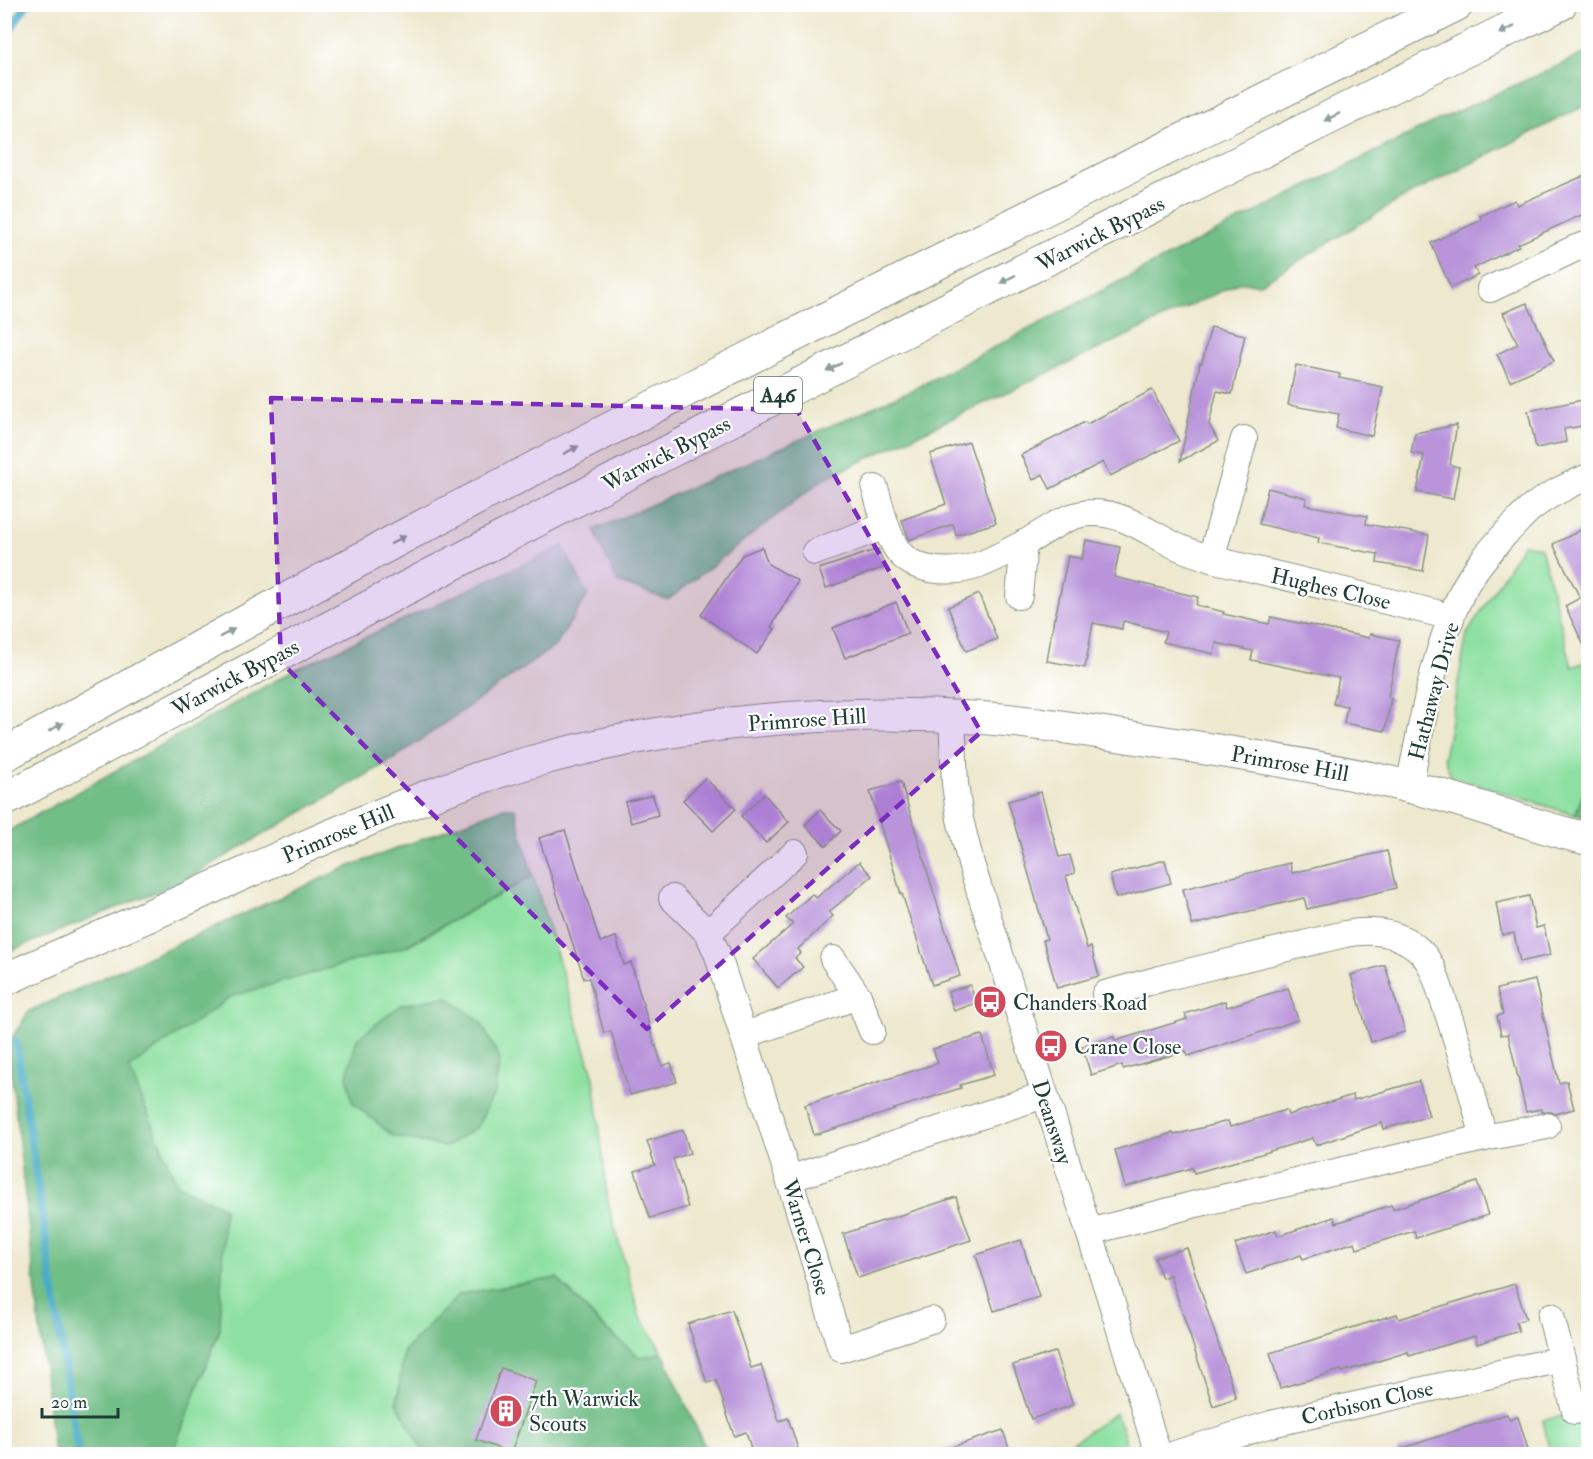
<svg xmlns="http://www.w3.org/2000/svg" width="1593" height="1459" font-family="'IM FELL Double Pica',serif">
<style>
.green{fill:#8de0a1;stroke:#568e6a;stroke-width:1.5}
.forest{fill:#72be87;stroke:#487e5e;stroke-width:1.5}
.lines{fill:none;stroke-linecap:round;stroke-linejoin:round}
.stream{stroke:#46abc6;stroke-width:8}
.building{fill:#b994da}
.minor-casing{stroke:#869281;stroke-width:28}
.tertiary-casing{stroke:#869281;stroke-width:34}
.trunk-casing{stroke:#869281;stroke-width:35}
.minor{stroke:#fff;stroke-width:26}
.tertiary{stroke:#fff;stroke-width:32}
.trunk{stroke:#fff;stroke-width:33}
.oneway{fill:#8f9e9a}
.marked{fill:#7b2cbf;fill-opacity:0.2;stroke:#7b2cbf;stroke-width:4.5;stroke-dasharray:12 8;stroke-linejoin:round}
.labels{text-anchor:middle;stroke-width:4.5;stroke-linejoin:round;paint-order:stroke}
.shield{fill:#fff;stroke:#627771;stroke-width:1.5}
.shield-label{font-size:21px;font-weight:bold;fill:#1f3d34}
.street-label{font-size:22px;fill:#1f3d34;stroke:#fff}
.poi-label{font-size:22px;fill:#1f3d34;stroke:#fff;text-anchor:start}
</style>
<rect width="100%" height="100%" fill="#fff"/>
<filter id="ink" filterUnits="userSpaceOnUse"><feTurbulence type="fractalNoise" baseFrequency=".0167" numOctaves="2"/><feDisplacementMap in="SourceGraphic" scale="12" xChannelSelector="R" yChannelSelector="G"/><feConvolveMatrix kernelMatrix="1 2 1 2 8 2 1 2 1" color-interpolation-filters="sRGB"/></filter>
<filter id="wash" filterUnits="userSpaceOnUse"><feTurbulence type="fractalNoise" baseFrequency=".008" numOctaves="4" result="noise"/><feDisplacementMap in="SourceGraphic" scale="24" xChannelSelector="R" yChannelSelector="G"/><feGaussianBlur stdDeviation="1.35" result="paint"/><feColorMatrix in="noise" values="0 0 0 0 0 0 0 0 0 0 0 0 0 0 0 0 0 1.4 0 .05"/><feComposite in="paint" operator="in"/></filter>
<g filter="url(#wash)">
<rect width="100%" height="100%" fill="#ede8ce"/>
<g class="green">
<path d="M1523,544L1541,548L1572,667L1588,661V781L1575,815L1451,776L1444,758L1467,634Z"/>
<path d="M533,876L594,1078L608,1203L639,1315L663,1353L639,1357L602,1326L557,1278L460,1294L404,1351L397,1403L425,1454H172L220,1329L177,1185L128,1068L232,996L407,946Z"/>
<path d="M1588,1411V1454H1550L1543,1420Z"/>
<path d="M1116,1413L1125,1438L1126,1454H1055Z"/>
</g>
<g class="forest">
<path d="M1588,52V104L1401,199L1260,284L1238,283L822,480L668,600L617,582L594,530L914,389L1155,263L1436,121Z"/>
<path d="M563,546L588,595L555,646L392,760L183,881L5,953V833L294,670Z"/>
<path d="M1588,781V818L1575,815Z"/>
<path d="M503,808H515L533,876L403,947L232,996L129,1068L177,1185L224,1208L220,1329L172,1454H54L8,1044L29,1011L343,869Z"/>
<path d="M447,997L480,1021L500,1059L495,1092L477,1127L446,1147L393,1136L352,1102L347,1075L357,1039L401,1005Z"/>
<path d="M557,1278L601,1326L639,1357L663,1353L708,1454H425L397,1403L404,1351L460,1294Z"/>
</g>
<g class="lines">
<g class="stream">
<path d="M4,39L27,4"/>
<path d="M4,933L6,942"/>
<path d="M16,1041L78,1454"/>
</g>
</g>
<g id="blocks">
<g class="building">
<path d="M1588,174V212L1518,244L1519,246L1474,268L1478,275L1451,288L1431,243L1482,220L1480,216L1515,200L1517,205Z"/>
<path d="M1527,303L1554,361L1510,381L1497,354L1518,344L1503,313Z"/>
<path d="M1211,327L1245,335L1232,394L1217,391L1209,424L1218,441L1180,461L1200,363H1202Z"/>
<path d="M1296,365L1340,374L1339,378L1383,387L1372,436L1336,428L1339,414L1288,405Z"/>
<path d="M1152,390L1179,441L1110,476L1103,462L1050,489L1043,474L1033,480L1021,455L1085,422L1087,424Z"/>
<path d="M1588,399V425L1564,429L1566,442L1536,448L1528,411Z"/>
<path d="M1457,425L1450,465L1459,467L1453,499L1417,492L1424,455L1411,453L1415,433Z"/>
<path d="M969,442L996,523L956,535L953,524L909,540L902,520L946,504L930,454Z"/>
<path d="M1268,488L1307,498L1305,505L1367,516L1366,524L1429,535L1423,571L1377,563L1378,554L1318,543L1319,538L1259,524Z"/>
<path d="M1581,530L1588,544V654L1565,606L1580,598L1553,544Z"/>
<path d="M1086,540L1120,547L1114,577L1198,597L1196,605L1224,612L1223,614L1269,624L1271,617L1369,638L1370,634L1399,640L1388,697L1391,698L1385,731L1344,723L1347,706L1333,704L1339,678L1251,660L1253,651L1216,643L1214,654L1163,642L1166,632L1123,621L1122,629L1093,623L1085,668L1047,661L1054,618H1055L1068,556L1082,559Z"/>
<path d="M762,547L768,564L798,581L771,627L775,629L757,654L701,615L742,555Z"/>
<path d="M878,549L885,567L826,588L819,569Z"/>
<path d="M979,594L997,639L966,651L948,607Z"/>
<path d="M896,602L908,633L845,658L833,628Z"/>
<path d="M705,778L736,809L713,831L683,800Z"/>
<path d="M901,782L932,887L960,976L932,985L902,894H901L870,791Z"/>
<path d="M1041,792L1059,857L1070,855L1075,873L1066,876L1087,948L1091,947L1099,976L1057,988L1043,940L1047,939L1008,801Z"/>
<path d="M764,794L789,822L766,843L741,816Z"/>
<path d="M653,795L658,815L631,823L625,802Z"/>
<path d="M820,810L841,831L826,846L805,825Z"/>
<path d="M565,830L600,942L616,937L624,965L631,962L655,1047L656,1046L662,1066L671,1063L677,1082L630,1095L611,1031L604,1033L589,978L584,979L539,838Z"/>
<path d="M1387,851L1396,888L1307,909L1304,898L1192,925L1183,889L1290,863L1292,873Z"/>
<path d="M1165,860L1171,883L1116,898L1110,875Z"/>
<path d="M859,862L872,876L829,912L833,916L798,949L801,953L795,958L803,967L778,988L753,959L793,924L786,918L812,894L816,898Z"/>
<path d="M1529,896L1536,928L1544,926L1550,955L1520,962L1514,933L1502,935L1496,903Z"/>
<path d="M1385,965L1405,1032L1371,1042L1351,975Z"/>
<path d="M1535,980L1559,1083L1567,1081L1574,1109L1555,1114L1551,1112H1541V1109L1526,1112L1508,1034L1501,1035L1497,1016L1503,1014L1497,989Z"/>
<path d="M970,985L976,1003L954,1011L948,992Z"/>
<path d="M1288,988L1298,1020L1188,1056L1186,1051L1123,1069L1122,1065L1091,1075L1082,1046L1114,1037L1115,1041L1187,1019L1185,1014L1225,1001L1227,1007Z"/>
<path d="M982,1035L994,1075L960,1085L961,1088L894,1109L895,1110L814,1135L805,1105L938,1063L933,1049Z"/>
<path d="M1419,1081L1429,1116L1384,1129L1382,1123L1316,1145L1313,1138L1251,1157L1194,1173L1192,1168L1125,1187L1115,1150L1173,1133L1174,1135L1228,1121L1230,1127L1286,1110L1288,1115L1353,1095L1354,1100Z"/>
<path d="M683,1130L690,1153L673,1159L688,1207L650,1218L635,1171L655,1165L647,1141Z"/>
<path d="M1477,1182L1488,1215L1416,1238L1414,1231L1357,1249L1355,1242L1303,1259L1301,1255L1246,1274L1235,1244L1276,1230L1278,1236L1334,1217L1336,1223L1391,1205L1393,1209Z"/>
<path d="M956,1197L971,1240L858,1278L843,1234Z"/>
<path d="M1021,1240L1039,1297L994,1311L976,1255Z"/>
<path d="M1187,1248L1236,1398L1213,1406L1170,1275L1162,1278L1155,1258Z"/>
<path d="M1515,1284L1526,1319L1516,1322L1519,1331L1477,1344L1475,1336L1409,1356L1408,1352L1342,1372L1341,1370L1280,1388L1270,1353L1397,1314L1399,1319Z"/>
<path d="M732,1310L751,1368L761,1365L779,1421L788,1418L800,1455H753L746,1432L734,1436L716,1380L707,1383L688,1324Z"/>
<path d="M1055,1352L1073,1405L1031,1419L1013,1365Z"/>
<path d="M501,1368L536,1381L511,1453L476,1440Z"/>
<path d="M1507,1414L1509,1420L1518,1417L1528,1449L1510,1455H1398L1397,1450Z"/>
<path d="M1003,1430L1011,1455H941L940,1451Z"/>
</g>
</g>
</g>
<g filter="url(#ink)">
<use href="#blocks" fill-opacity="0" stroke="#869281" stroke-width="1.5"/>
<g class="lines">
<defs>
<g id="minor">
<path d="M1490,289L1576,248L1588,244"/>
<path d="M875,488C881,508 885,530 896,548C912,573 951,574 976,566C994,560 1013,549 1030,540C1049,529 1069,513 1092,513C1123,512 1149,533 1176,546C1187,551 1199,555 1211,559L1436,613L1451,618"/>
<path d="M815,552L885,526"/>
<path d="M1211,559L1244,439"/>
<path d="M1019,596L1024,543"/>
<path d="M952,716L955,784L960,819L971,864L1110,1297L1158,1454"/>
<path d="M1409,786C1423,721 1433,653 1462,592C1473,570 1490,551 1506,533C1514,526 1521,517 1529,510C1544,497 1570,484 1588,477"/>
<path d="M672,898L708,933L717,953L797,1204L841,1349L931,1320"/>
<path d="M708,933L795,853"/>
<path d="M833,959L858,996L872,1031"/>
<path d="M745,1035L858,996"/>
<path d="M1484,1138L1547,1126"/>
<path d="M789,1179L1044,1095"/>
<path d="M1089,1232L1196,1204L1484,1138C1472,1092 1460,1047 1444,1002C1438,985 1434,966 1422,953C1401,931 1373,929 1345,934L1167,977L1105,994"/>
<path d="M1551,1316L1575,1411"/>
<path d="M1175,1454L1271,1424L1562,1359"/>
</g>
<path id="tertiary" d="M4,980C88,943 171,906 254,869C345,829 435,789 531,762C676,722 831,707 982,718C1042,722 1102,733 1162,742C1244,754 1325,767 1406,786C1468,800 1527,825 1588,839"/>
<g id="trunk">
<path d="M4,755C139,681 273,606 408,534C755,352 1106,178 1457,4"/>
<path d="M4,800C397,591 792,386 1190,187C1313,126 1436,64 1560,4"/>
</g>
</defs>
<use href="#minor" class="minor-casing"/>
<use href="#tertiary" class="tertiary-casing"/>
<use href="#trunk" class="trunk-casing"/>
<use href="#minor" class="minor"/>
<use href="#tertiary" class="tertiary"/>
<use href="#trunk" class="trunk"/>
</g>
<defs><path id="oneway-solid" d="M-6-.8H1V-3.2L6.5 0L1 3.2V.8H-6Z" transform="scale(1.5)"/></defs>
<g class="oneway">
<use href="#oneway-solid" transform="translate(1507 30) rotate(154)"/>
<use href="#oneway-solid" transform="translate(1332 117) rotate(154)"/>
<use href="#oneway-solid" transform="translate(1008 279) rotate(153)"/>
<use href="#oneway-solid" transform="translate(834 367) rotate(153)"/>
<use href="#oneway-solid" transform="translate(571 450) rotate(-27)"/>
<use href="#oneway-solid" transform="translate(398 540) rotate(-28)"/>
<use href="#oneway-solid" transform="translate(227 633) rotate(-29)"/>
<use href="#oneway-solid" transform="translate(56 727) rotate(-29)"/>
</g>
</g>
<path class="marked" d="M271,398L797,410L981,732L647,1029L281,662Z"/>
<defs>
<symbol id="bus-disc" viewBox="-11 -11 22 22"><circle r="9.5" fill="#d1495b" stroke="#fff"/><path d="M-5-6H5V4H4V6H2V4H-2V6H-4V4H-5ZM-3.5-4V0h7V-4ZM-3.5 1.2v1.5H-2V1.2ZM2 1.2v1.5H3.5V1.2Z" fill="#fff"/></symbol>
<symbol id="building-disc" viewBox="-11 -11 22 22"><circle r="9.5" fill="#d1495b" stroke="#fff"/><path d="M-4-6H4V6H1V3H-1V6H-4ZM-2.5-4.3h1.7v1.8h-1.7ZM.8-4.3h1.7v1.8H.8ZM-2.5-1h1.7V.8h-1.7ZM.8-1h1.7V.8H.8Z" fill="#fff"/></symbol>
</defs>
<g fill-rule="evenodd">
<use href="#bus-disc" x="971" y="983" width="38" height="38"/>
<use href="#bus-disc" x="1032" y="1027" width="38" height="38"/>
<use href="#building-disc" x="487" y="1392" width="38" height="38"/>
</g>
<g class="labels">
<rect class="shield" x="754" y="377" width="48" height="36" rx="4.5"/>
<g class="shield-label">
<text x="778" y="402">A46</text>
</g>
<g class="street-label">
<text transform="translate(1100 233) rotate(-27)" y="8">Warwick Bypass</text>
<text transform="translate(666 453) rotate(-27)" y="8">Warwick Bypass</text>
<text transform="translate(1331 588) rotate(13)" y="8">Hughes Close</text>
<text transform="translate(235 677) rotate(-28)" y="8">Warwick Bypass</text>
<text transform="translate(1433 691) rotate(-75)" y="8">Hathaway Drive</text>
<text transform="translate(807 719) rotate(-4)" y="8">Primrose Hill</text>
<text transform="translate(1290 763) rotate(10)" y="8">Primrose Hill</text>
<text transform="translate(338 833) rotate(-23)" y="8">Primrose Hill</text>
<text transform="translate(1053 1122) rotate(72)" y="8">Deansway</text>
<text transform="translate(807 1237) rotate(73)" y="8">Warner Close</text>
<text transform="translate(1367 1402) rotate(-13)" y="8">Corbison Close</text>
</g>
<g class="poi-label">
<text x="1013" y="1010">Chanders Road</text>
<text x="1074" y="1054">Crane Close</text>
<text x="529" y="1406">7th Warwick<tspan x="529" dy="25">Scouts</tspan></text>
</g>
</g>
<rect width="1593" height="1459" fill="none" stroke="#fff" stroke-width="24"/>
<path d="M42 1408v9h76v-9" fill="none" stroke="#1f3d34" stroke-width="3"/>
<text x="51" y="1408" font-size="18" fill="#1f3d34" stroke="#ffffff" stroke-width="4.5" paint-order="stroke">20 m</text>
</svg>
